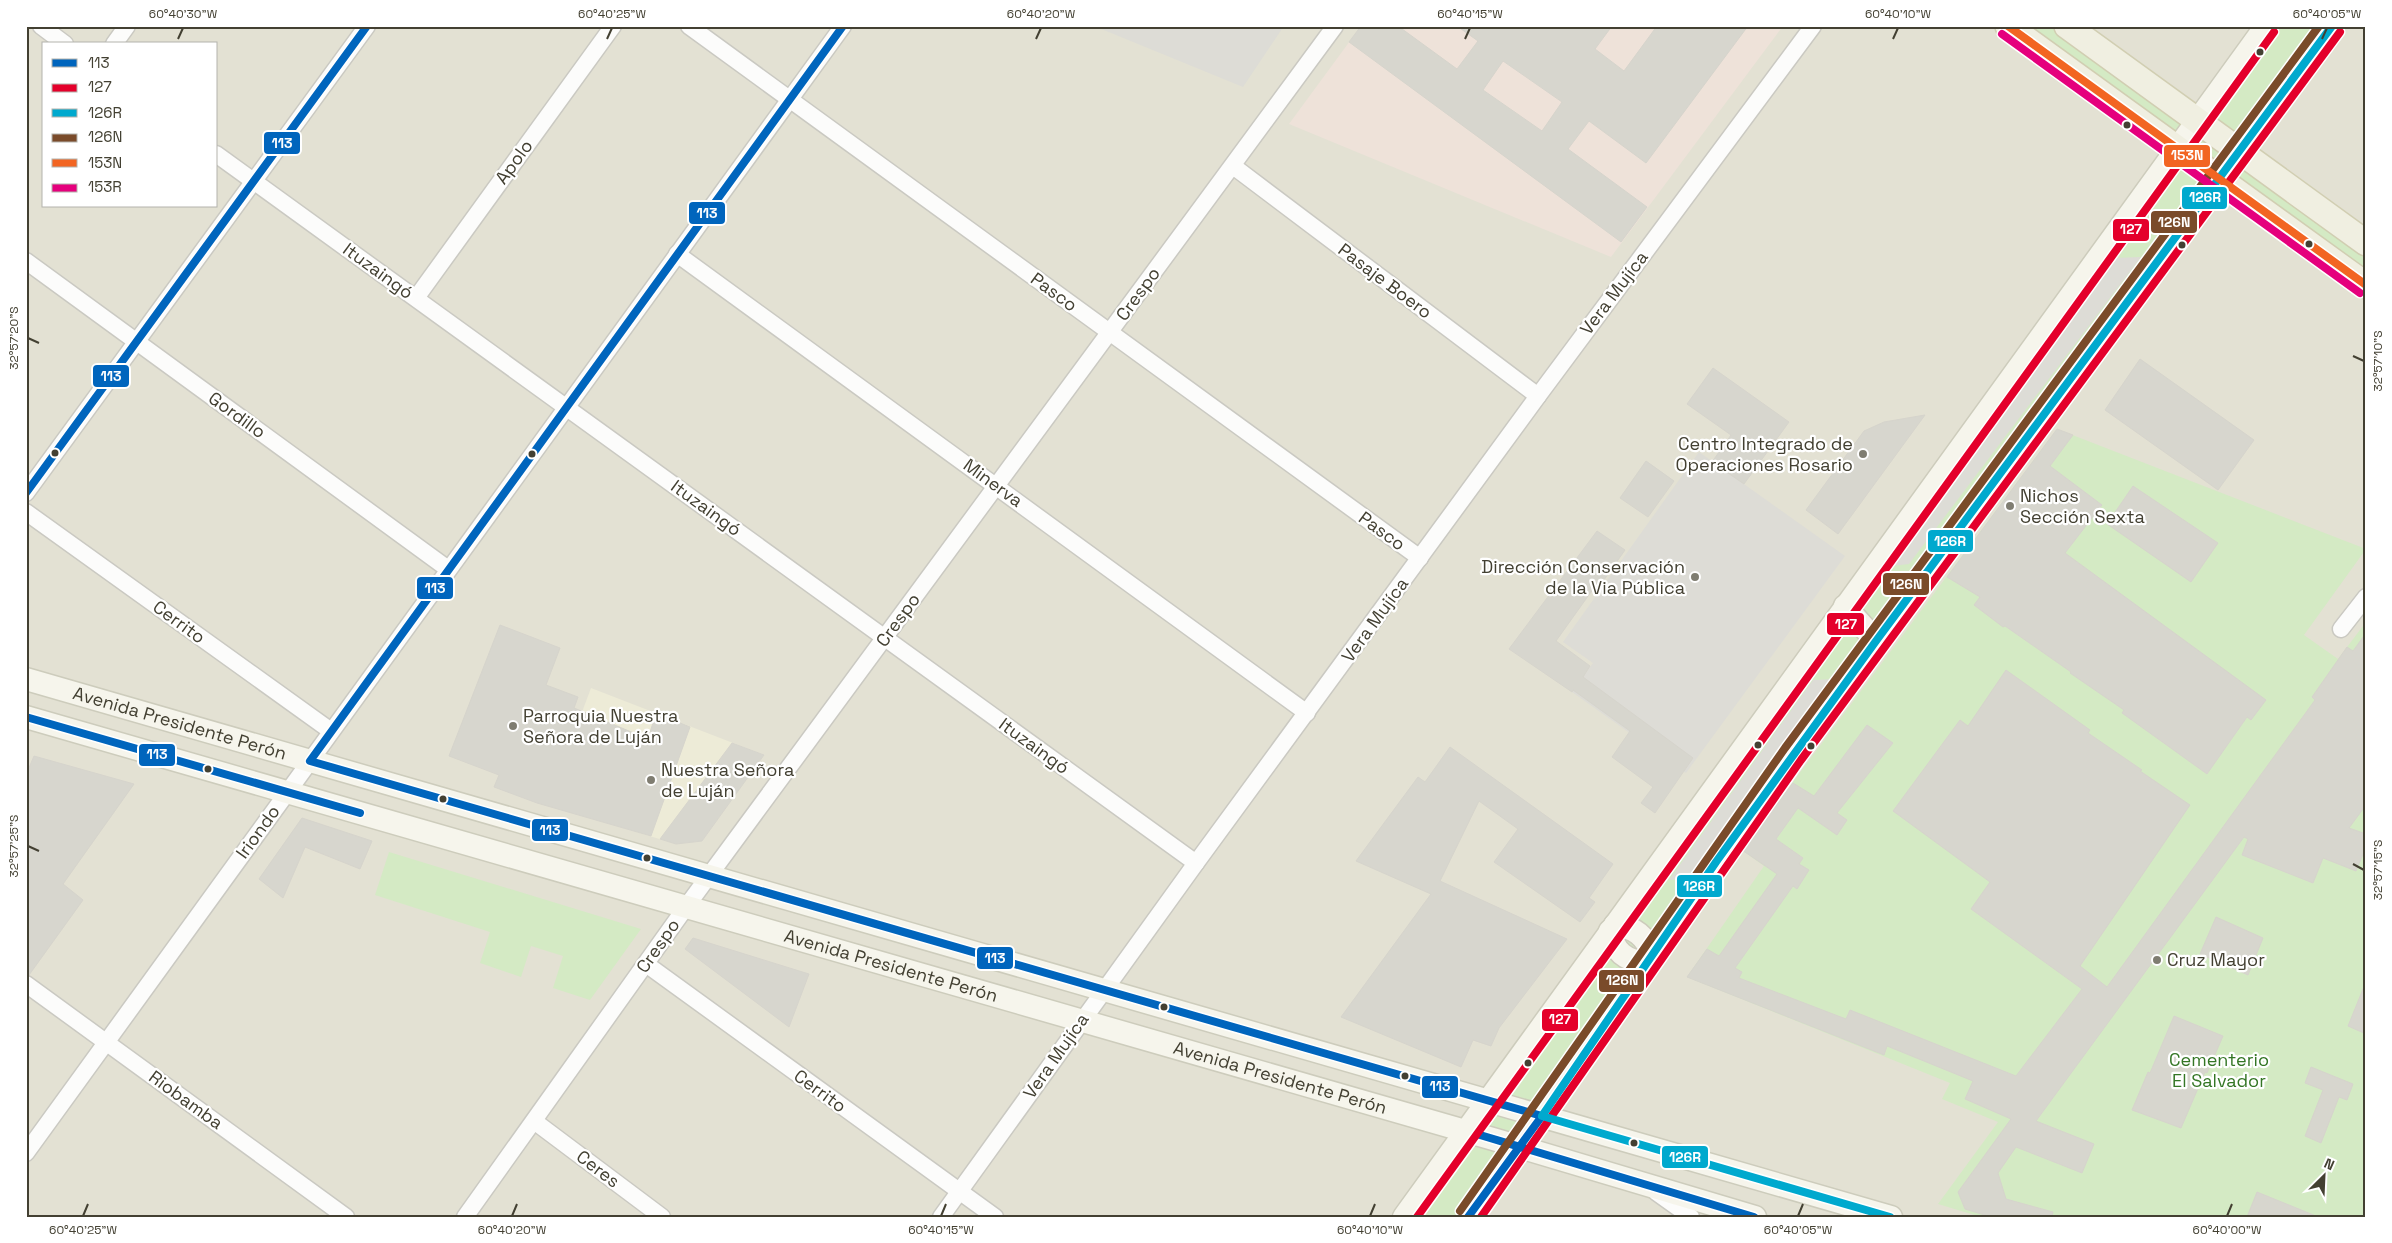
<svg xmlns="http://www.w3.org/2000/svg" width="2392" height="1243" font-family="'Space Grotesk',sans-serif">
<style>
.residential{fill:#e3e1d3;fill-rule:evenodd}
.education{fill:#edebd7}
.medical{fill:#eee2d9}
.green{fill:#d4eac4}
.parking{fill:#dddcd6}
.building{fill:#d7d6ce;stroke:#d6d4cc;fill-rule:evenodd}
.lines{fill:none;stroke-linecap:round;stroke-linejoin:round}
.minor-casing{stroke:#cac9c2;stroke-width:19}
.secondary-casing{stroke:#cdccbc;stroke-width:25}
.primary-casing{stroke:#d1ceb2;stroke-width:28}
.minor{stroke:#fcfcfb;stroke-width:16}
.secondary{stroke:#f6f5ec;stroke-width:22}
.primary{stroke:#f0efe1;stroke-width:25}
.bus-1-casing{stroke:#fff;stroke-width:11}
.bus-2-casing{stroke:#fff;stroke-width:11}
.bus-3-casing{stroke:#fff;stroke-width:11}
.bus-4-casing{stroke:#fff;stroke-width:11}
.bus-5-casing{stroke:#fff;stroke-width:11}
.bus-6-casing{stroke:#fff;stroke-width:11}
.bus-1{stroke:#0065bd;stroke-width:8}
.bus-2{stroke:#e4002b;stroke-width:8}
.bus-3{stroke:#00a9ce;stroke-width:8}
.bus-4{stroke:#7a4b2a;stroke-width:8}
.bus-5{stroke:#f26522;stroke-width:8}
.bus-6{stroke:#e5007d;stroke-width:8}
.ticks{fill:none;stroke:#434032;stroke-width:2}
.bus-dot{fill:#434032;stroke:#fff;stroke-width:2}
.poi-dot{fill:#7f7d71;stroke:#fff;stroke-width:2}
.labels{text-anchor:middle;stroke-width:4.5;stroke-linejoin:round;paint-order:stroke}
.street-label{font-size:18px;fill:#434032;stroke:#fff}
.poi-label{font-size:18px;fill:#434032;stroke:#fff;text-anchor:start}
.park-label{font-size:18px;fill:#347625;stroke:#fff}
.line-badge{stroke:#fff;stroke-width:2}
.badge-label{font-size:14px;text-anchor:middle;font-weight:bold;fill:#fff}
.neatline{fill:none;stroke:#434032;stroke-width:2}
.ticks-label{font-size:12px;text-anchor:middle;fill:#434032}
</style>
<rect width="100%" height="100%" fill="#eeede6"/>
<path class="residential" d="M26,26H2366V1217H26ZM44,44H216V206H44Z"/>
<path class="education" d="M591,688L764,755L702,841L676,844L547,805Z"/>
<path class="medical" d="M1361,26H1783L1611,257L1289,124Z"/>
<g class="green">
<path d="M2008,26H2067L2196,120L2266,26H2332L2239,151L2366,243V285L2219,179L1468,1217H1404L2175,148Z"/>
<path d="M2057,429L2366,549L2304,635L2338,659L2366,622V1217H1981L1938,1204L1998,1122L1942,1099L1950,1083L1687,977L1764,866L1742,850Z"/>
<path d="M389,852L641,929L590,1000L553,988L563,956L531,946L521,977L480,963L490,932L375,895Z"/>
</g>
<g class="parking">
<path d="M1094,26H1284L1243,87Z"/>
<path d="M2141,257L1909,564L1883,567L2114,258Z"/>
<path d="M1699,452L1845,556L1686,773L1572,692L1593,663L1563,642Z"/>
<path d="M1836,679L1691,878L1669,880L1813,680Z"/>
</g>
<g class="building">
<path d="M1361,26H1398L1457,69L1478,41L1457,26H1612L1595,49L1624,71L1657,26H1748L1646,163L1589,121L1568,149L1647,207L1621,242L1349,42ZM1503,61L1562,102L1542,131L1483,90Z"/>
<path d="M2140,359L2254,440L2218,490L2105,410Z"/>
<path d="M1713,368L1789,422L1744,484L1712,462L1731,435L1687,404Z"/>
<path d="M1925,415L1838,534L1806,510L1864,431L1884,422Z"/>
<path d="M2057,429L2073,435L2050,466L2102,505L2065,553L2266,700L2251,720L2247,717L2207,774L2122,713L2124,710L2070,673L2071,672L2005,626L2003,627L1974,605L1980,597L1947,577Z"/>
<path d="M1646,461L1674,481L1648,517L1620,498Z"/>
<path d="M2133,486L2218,543L2191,582L2107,524Z"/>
<path d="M1597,531L1625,550L1599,587L1596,585L1556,641L1590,666L1583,677L1693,758L1655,813L1641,803L1653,787L1612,757L1630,731L1573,690L1572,692L1509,649Z"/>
<path d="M500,625L560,648L546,685L578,697L574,708L648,739L656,713L690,727L651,836L537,803L494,787L499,775L449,756Z"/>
<path d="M2366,633V805L2349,828L2366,834V847L2356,871L2323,858L2313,883L2242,855L2248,839L2244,837L2036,1121L2094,1144L2082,1173L2016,1147L1998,1173L2006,1199L2053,1212L2052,1217H1991L1965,1209L1958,1192L2011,1119L1965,1099L1973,1081L1887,1046L1884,1055L1687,977L1707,949L1719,956L1777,874L1742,850L1793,783L1814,796L1867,725L1893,743L1837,813L1847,820L1837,835L1798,808L1776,839L1803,858L1799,864L1809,870L1797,889L1793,886L1735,968L1742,972L1739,978L1846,1019L1850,1010L2016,1076L2082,989L1971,909L1990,882L1893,811L1960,720L1968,726L2006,670L2090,730L2088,733L2142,770L2140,771L2190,805L2080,966L2107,987L2315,700L2312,697L2347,647L2353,651Z"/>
<path d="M732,743L764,755L702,841L676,844L660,839Z"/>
<path d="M1450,747L1613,864L1589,898L1595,902L1580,922L1494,862L1518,829L1479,801L1440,881L1567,939L1499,1028L1491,1046L1473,1040L1461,1067L1341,1017L1431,894L1356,861L1418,777L1425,782Z"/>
<path d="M34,756L134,784L63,884L83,900L29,975L26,974V775Z"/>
<path d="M302,818L372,841L360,869L305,847L283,898L259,879Z"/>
<path d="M2216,917L2263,938L2248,975L2200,954Z"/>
<path d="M693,938L809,974L789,1027L685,949Z"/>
<path d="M2365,984H2366V1034L2348,1026Z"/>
<path d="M2174,1016L2223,1036L2207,1073L2205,1072L2181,1128L2132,1110L2148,1072L2150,1073Z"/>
<path d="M2311,1067L2353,1084L2347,1100L2339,1097L2321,1143L2305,1136L2323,1090L2305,1083Z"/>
<path d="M2257,1192L2316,1216V1217H2247Z"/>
</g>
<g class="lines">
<defs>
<g id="minor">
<path d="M41,26L65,44"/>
<path d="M689,26L1420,558"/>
<path d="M114,44L127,26"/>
<path d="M216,154L1196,863"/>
<path d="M1233,166L1538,396"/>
<path d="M677,254L1307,713"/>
<path d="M26,261L448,569"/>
<path d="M416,298L613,26"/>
<path d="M26,493L367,26"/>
<path d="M26,512L331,731"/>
<path d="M2341,629L2366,597"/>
<path d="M646,964L995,1217"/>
<path d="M26,984L346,1217"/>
<path d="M534,1121L662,1217"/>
<path d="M26,1153L843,26"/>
<path d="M1656,1192L1691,1217"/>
<path d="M465,1217L686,907L1335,26"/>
<path d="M941,1217L1196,863L1538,396L1813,26"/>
</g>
<g id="secondary">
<path d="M1845,606L1876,641"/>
<path id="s1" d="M26,679L1891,1217"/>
<path id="s2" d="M26,717L1493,1139L1755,1217"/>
<path d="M1615,925C1634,927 1646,936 1652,954"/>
<path d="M1610,931C1614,952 1626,961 1646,963"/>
<path d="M1404,1217L2266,26"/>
<path d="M1468,1217C1554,1099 1634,978 1718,859C1918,579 2126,303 2332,26"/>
</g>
<g id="primary">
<path d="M2008,26L2366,285"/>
<path d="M2067,26L2366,243"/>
</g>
</defs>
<use href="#minor" class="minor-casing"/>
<use href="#secondary" class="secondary-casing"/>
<use href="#primary" class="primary-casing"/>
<use href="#minor" class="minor"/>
<use href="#secondary" class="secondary"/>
<use href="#primary" class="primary"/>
<defs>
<g id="bus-1">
<path d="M843,26L310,761L1542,1116L1468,1217"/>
<path d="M26,493L367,26"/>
<path d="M26,717L360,813"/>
<path d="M1480,1135L1754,1217"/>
</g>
<g id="bus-2">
<path d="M1417,1217L2274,32"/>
<path d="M1481,1217L1801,760L2340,32"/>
</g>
<path id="bus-3" d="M1890,1217L1542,1116L1716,862L1876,641L2332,26"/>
<path id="bus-4" d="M1460,1211L1785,748L2319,26"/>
<path id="bus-5" d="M2008,26L2366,285"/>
<path id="bus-6" d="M2002,34L2360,293"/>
</defs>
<use href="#bus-1" class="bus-1-casing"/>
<use href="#bus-2" class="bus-2-casing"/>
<use href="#bus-3" class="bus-3-casing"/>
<use href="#bus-4" class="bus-4-casing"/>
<use href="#bus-5" class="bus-5-casing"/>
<use href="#bus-6" class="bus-6-casing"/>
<use href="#bus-1" class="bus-1"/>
<use href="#bus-2" class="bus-2"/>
<use href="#bus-3" class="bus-3"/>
<use href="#bus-4" class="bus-4"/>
<use href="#bus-5" class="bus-5"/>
<use href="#bus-6" class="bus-6"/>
</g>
<path class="ticks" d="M178,39L183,28M607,39L612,28M1036,39L1041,28M1465,39L1470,28M1893,39L1898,28M2322,39L2327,28M28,338L39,343M2353,356L2364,361M28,846L39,851M2353,864L2364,870M83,1216L88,1204M512,1216L517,1204M941,1216L946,1204M1370,1216L1375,1204M1798,1216L1803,1204M2227,1216L2232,1204"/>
<g class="bus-dot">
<circle cx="2260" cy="52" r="4.5"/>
<circle cx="2127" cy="125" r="4.5"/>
<circle cx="2309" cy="244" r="4.5"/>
<circle cx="2182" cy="245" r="4.5"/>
<circle cx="55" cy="453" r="4.5"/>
<circle cx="532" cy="454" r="4.5"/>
<circle cx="1758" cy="745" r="4.5"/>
<circle cx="1811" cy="746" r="4.5"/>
<circle cx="208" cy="769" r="4.5"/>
<circle cx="443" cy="799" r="4.5"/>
<circle cx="647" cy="858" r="4.5"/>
<circle cx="1164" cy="1007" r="4.5"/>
<circle cx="1528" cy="1063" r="4.5"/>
<circle cx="1405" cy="1076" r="4.5"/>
<circle cx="1634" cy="1143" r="4.5"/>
</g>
<g class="poi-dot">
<circle cx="1863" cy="454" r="5"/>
<circle cx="2010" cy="506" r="5"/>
<circle cx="1695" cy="577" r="5"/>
<circle cx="513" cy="726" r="5"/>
<circle cx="651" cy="780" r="5"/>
<circle cx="2157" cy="960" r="5"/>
</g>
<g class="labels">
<g class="street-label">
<text transform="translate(514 162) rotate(-54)" y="6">Apolo</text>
<text transform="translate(378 271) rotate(36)" y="6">Ituzaingó</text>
<text transform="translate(1385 281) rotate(37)" y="6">Pasaje Boero</text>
<text transform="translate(1054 292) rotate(36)" y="6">Pasco</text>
<text transform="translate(1614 293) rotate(-53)" y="6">Vera Mujíca</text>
<text transform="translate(1138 294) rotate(-54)" y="6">Crespo</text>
<text transform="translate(237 415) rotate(36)" y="6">Gordillo</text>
<text transform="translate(993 483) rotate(36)" y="6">Minerva</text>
<text transform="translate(706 508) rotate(36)" y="6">Ituzaingó</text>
<text transform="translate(1382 531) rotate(36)" y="6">Pasco</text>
<text transform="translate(898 620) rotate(-54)" y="6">Crespo</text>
<text transform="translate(1375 620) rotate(-54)" y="6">Vera Mujíca</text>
<text transform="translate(179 622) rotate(36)" y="6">Cerrito</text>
<text dy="6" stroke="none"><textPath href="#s1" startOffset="160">Avenida Presidente Perón</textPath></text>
<text transform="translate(1034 746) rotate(36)" y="6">Ituzaingó</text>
<text transform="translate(258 832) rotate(-54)" y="6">Iriondo</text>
<text transform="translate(658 946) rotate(-55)" y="6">Crespo</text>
<text dy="6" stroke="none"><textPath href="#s2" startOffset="900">Avenida Presidente Perón</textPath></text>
<text transform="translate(1056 1056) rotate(-55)" y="6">Vera Mujíca</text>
<text dy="6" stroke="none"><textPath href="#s2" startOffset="1305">Avenida Presidente Perón</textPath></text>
<text transform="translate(820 1091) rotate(36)" y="6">Cerrito</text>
<text transform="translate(186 1100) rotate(36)" y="6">Riobamba</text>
<text transform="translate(598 1169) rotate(37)" y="6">Ceres</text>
</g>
<g class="poi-label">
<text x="1853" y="450" text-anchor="end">Centro Integrado de<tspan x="1853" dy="21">Operaciones Rosario</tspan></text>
<text x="2020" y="502">Nichos<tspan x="2020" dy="21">Sección Sexta</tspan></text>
<text x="1685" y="573" text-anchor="end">Dirección Conservación<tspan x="1685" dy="21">de la Via Pública</tspan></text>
<text x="523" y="722">Parroquia Nuestra<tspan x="523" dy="21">Señora de Luján</tspan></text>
<text x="661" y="776">Nuestra Señora<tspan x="661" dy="21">de Luján</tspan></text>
<text x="2167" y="966">Cruz Mayor</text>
</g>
<g class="park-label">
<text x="2219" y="1066">Cementerio<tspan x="2219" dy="21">El Salvador</tspan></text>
</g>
</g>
<g class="line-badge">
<rect x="263" y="131" width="38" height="24" rx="5" fill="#0065bd"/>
<rect x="2163" y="144" width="48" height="24" rx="5" fill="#f26522"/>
<rect x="2181" y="186" width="47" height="24" rx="5" fill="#00a9ce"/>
<rect x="688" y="201" width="38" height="24" rx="5" fill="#0065bd"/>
<rect x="2150" y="210" width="48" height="24" rx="5" fill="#7a4b2a"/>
<rect x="2112" y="218" width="38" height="24" rx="5" fill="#e4002b"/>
<rect x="92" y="364" width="38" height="24" rx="5" fill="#0065bd"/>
<rect x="1927" y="529" width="47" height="24" rx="5" fill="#00a9ce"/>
<rect x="1882" y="572" width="48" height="24" rx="5" fill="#7a4b2a"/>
<rect x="416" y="576" width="38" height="24" rx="5" fill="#0065bd"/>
<rect x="1826" y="612" width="39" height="24" rx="5" fill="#e4002b"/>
<rect x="138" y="743" width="38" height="24" rx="5" fill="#0065bd"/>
<rect x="531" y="818" width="38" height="24" rx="5" fill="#0065bd"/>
<rect x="1676" y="874" width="47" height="24" rx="5" fill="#00a9ce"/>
<rect x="976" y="946" width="38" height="24" rx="5" fill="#0065bd"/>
<rect x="1598" y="969" width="47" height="24" rx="5" fill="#7a4b2a"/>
<rect x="1541" y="1008" width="38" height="24" rx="5" fill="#e4002b"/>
<rect x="1421" y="1075" width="38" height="24" rx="5" fill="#0065bd"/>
<rect x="1661" y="1145" width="48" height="24" rx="5" fill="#00a9ce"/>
</g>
<g class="badge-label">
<text x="282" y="148">113</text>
<text x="2187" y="160">153N</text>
<text x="2205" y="202">126R</text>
<text x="707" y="218">113</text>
<text x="2174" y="227">126N</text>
<text x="2131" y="234">127</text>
<text x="111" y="381">113</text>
<text x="1950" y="546">126R</text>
<text x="1906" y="589">126N</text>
<text x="435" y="593">113</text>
<text x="1846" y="629">127</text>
<text x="157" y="759">113</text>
<text x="550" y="835">113</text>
<text x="1699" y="891">126R</text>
<text x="995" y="963">113</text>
<text x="1622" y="985">126N</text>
<text x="1560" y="1024">127</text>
<text x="1440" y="1091">113</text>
<text x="1685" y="1162">126R</text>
</g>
<rect width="2392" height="1243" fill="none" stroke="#ffffff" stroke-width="55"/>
<rect x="42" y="42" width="175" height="165" fill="#ffffff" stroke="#b4b3ad"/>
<rect x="52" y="59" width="25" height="8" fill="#0065bd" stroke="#b4b3ad"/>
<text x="88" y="68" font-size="15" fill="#434032">113</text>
<rect x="52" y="84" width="25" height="8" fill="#e4002b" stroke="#b4b3ad"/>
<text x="88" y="92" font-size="15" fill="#434032">127</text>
<rect x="52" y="109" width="25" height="8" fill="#00a9ce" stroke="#b4b3ad"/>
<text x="88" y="118" font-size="15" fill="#434032">126R</text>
<rect x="52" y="134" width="25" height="8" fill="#7a4b2a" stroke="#b4b3ad"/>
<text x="88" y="142" font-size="15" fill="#434032">126N</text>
<rect x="52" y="159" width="25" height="8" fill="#f26522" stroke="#b4b3ad"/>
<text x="88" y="168" font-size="15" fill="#434032">153N</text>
<rect x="52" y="184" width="25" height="8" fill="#e5007d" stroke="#b4b3ad"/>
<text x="88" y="192" font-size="15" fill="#434032">153R</text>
<g transform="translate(2324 1176) rotate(24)" stroke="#ffffff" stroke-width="4" paint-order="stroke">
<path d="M0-4L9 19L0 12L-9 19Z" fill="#434032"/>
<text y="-8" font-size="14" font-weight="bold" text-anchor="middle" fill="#434032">N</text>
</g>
<rect x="28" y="28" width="2336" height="1188" class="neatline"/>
<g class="ticks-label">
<text x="183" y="18">60°40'30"W</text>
<text x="612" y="18">60°40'25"W</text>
<text x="1041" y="18">60°40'20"W</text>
<text x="1470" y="18">60°40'15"W</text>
<text x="1898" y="18">60°40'10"W</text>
<text x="2327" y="18">60°40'05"W</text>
<text transform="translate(14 338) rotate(-90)" y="4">32°57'20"S</text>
<text transform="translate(2378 361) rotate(-90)" y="4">32°57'10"S</text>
<text transform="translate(14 846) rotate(-90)" y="4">32°57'25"S</text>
<text transform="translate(2378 870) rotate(-90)" y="4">32°57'15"S</text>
<text x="83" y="1234">60°40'25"W</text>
<text x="512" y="1234">60°40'20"W</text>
<text x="941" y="1234">60°40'15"W</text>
<text x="1370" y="1234">60°40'10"W</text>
<text x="1798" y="1234">60°40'05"W</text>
<text x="2227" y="1234">60°40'00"W</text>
</g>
</svg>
